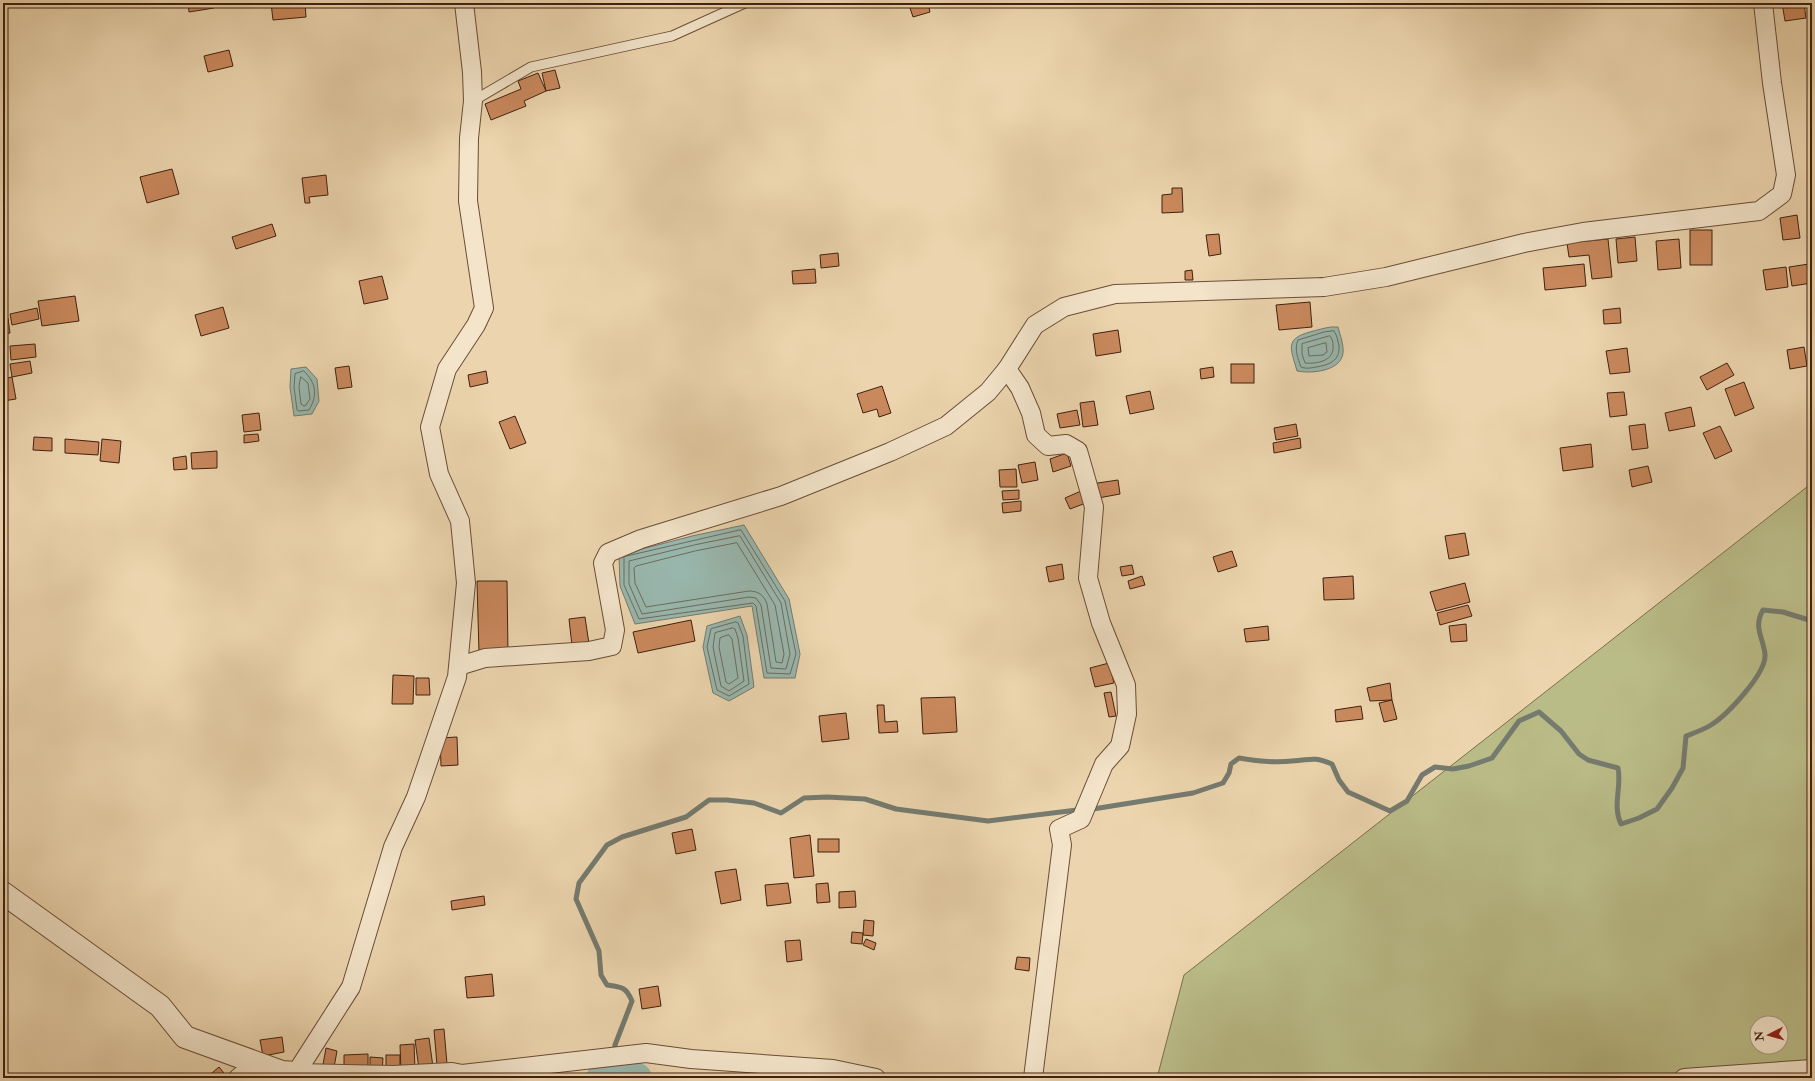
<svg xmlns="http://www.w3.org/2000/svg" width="1815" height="1081" font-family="'IM FELL Double Pica',serif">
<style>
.green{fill:#babc88;stroke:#7d6e4c;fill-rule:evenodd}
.water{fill:#99b8af;stroke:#757b6f}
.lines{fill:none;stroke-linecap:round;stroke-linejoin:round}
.shore{stroke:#6c6c60;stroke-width:1}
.stream{stroke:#757b6f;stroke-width:5}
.river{stroke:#99b8af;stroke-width:30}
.building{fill:#ca895d;stroke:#402010}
.service-casing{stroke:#6b4d38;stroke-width:11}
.minor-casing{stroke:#6b4d38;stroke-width:20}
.tertiary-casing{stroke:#6b4d38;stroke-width:24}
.service{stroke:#f3e4ca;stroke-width:9}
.minor{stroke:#f3e4ca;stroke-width:18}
.tertiary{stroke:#f3e4ca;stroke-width:22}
</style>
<rect width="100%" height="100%" fill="#ecd5ae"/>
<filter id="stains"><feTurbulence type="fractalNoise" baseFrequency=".005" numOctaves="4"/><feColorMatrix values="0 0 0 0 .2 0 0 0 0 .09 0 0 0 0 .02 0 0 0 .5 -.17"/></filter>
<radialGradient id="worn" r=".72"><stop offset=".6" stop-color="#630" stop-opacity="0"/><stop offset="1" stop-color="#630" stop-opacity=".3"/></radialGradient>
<path class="green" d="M1812,483V1078H1157L1184,975ZM1757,1023H1781V1047H1757Z"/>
<g class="water">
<path d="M1331,327H1338C1340,335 1344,345 1343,353C1341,371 1312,374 1297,371C1291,349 1284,339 1310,332C1317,330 1324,328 1331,327Z"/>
<path d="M306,367L317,379L319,401L312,414L294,416L290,387L291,369Z"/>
<path d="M744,525L789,599L800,654L795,678H764L752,606L635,624L620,586L619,555L692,536Z"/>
<path d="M740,616L747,635L754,687L729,701L713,693L703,647L707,626Z"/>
</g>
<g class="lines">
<g class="shore">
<path d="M1334,331C1337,335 1338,341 1339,346C1340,361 1329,365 1316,367C1311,368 1306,369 1301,367C1298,359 1294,349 1298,340L1324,332Z"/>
<path d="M1330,336C1332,339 1333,341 1333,345C1335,361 1317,364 1305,363L1302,354V344Z"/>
<path d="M1326,343L1327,352L1323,355L1309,356L1308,348Z"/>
<path d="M304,371C316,383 318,395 309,410L299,411L297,410L294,387L295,374Z"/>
<path d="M301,377L308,383L310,399L306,405L304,406L301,404L299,387Z"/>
<path d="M741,530L785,601L796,654L790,674L767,673L756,606L753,603L639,619L624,585V557Z"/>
<path d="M740,536L781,603L790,654L786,669L771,668L761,605L756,598L749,597L642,614L629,584V561L694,545Z"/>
<path d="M737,543L775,605L784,654L782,663L776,662L767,604C764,595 758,591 749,591L646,607L635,583L634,568L636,566L695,551Z"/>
<path d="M736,622L738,623L743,636L749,684L729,696L717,690L707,647L711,629Z"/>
<path d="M733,628L735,629L738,638L744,681L729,691L721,686L713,647L715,633Z"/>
<path d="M729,635L732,639L738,678L729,684L726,682L719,647L720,638Z"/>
</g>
<g class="stream">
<path d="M1093,809L1193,793L1223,783L1229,773L1231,764L1239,758C1256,761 1275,763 1292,761C1312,760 1312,756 1332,764L1339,780L1348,792L1390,811L1407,801L1422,775L1435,767L1453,769L1469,766L1492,758L1519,721L1539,712L1561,731L1579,754L1588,760L1618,768C1622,787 1612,805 1621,824L1639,818L1657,809L1672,788L1683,768L1686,736C1694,733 1703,730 1711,725C1727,715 1767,673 1765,654C1763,637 1753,627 1763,610L1783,612L1812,621"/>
<path d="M611,1076L615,1045L632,1001C626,987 622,987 607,985L601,975L599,951L576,899L579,883L607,845L622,837L686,817L709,800H727L754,803L781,813L804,798L827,797L865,799L896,809L988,821L1077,810"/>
</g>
<path class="river" d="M601,1078L611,1076L637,1078"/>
</g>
<g class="building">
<path d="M188,3H213L214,8L189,12Z"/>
<path d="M271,3H305L306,17L273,20Z"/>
<path d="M918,3H928L930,12L913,17L909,5Z"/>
<path d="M1782,3H1804L1806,18L1785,21Z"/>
<path d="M229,50L233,66L208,72L204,56Z"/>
<path d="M555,70L560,88L546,91L542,73Z"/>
<path d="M538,73L546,91L524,101L526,106L491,120L485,104L521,89L518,81Z"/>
<path d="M172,169L179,194L147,203L140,177Z"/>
<path d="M326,175L328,195L309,197L310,203H305L302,178Z"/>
<path d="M1172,188H1182L1183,212L1162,213V195L1172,194Z"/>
<path d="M1797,215L1800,238L1783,240L1780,218Z"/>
<path d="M272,224L276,236L236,249L232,237Z"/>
<rect x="1690" y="230" width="22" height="35"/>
<path d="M1219,234L1221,254L1209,256L1206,235Z"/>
<path d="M1635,237L1637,261L1618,263L1616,239Z"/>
<path d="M1608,239L1612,277L1592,279L1589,255L1569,257L1567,243Z"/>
<path d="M1679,239L1681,268L1658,270L1656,241Z"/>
<path d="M838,253L839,266L821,268L820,255Z"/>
<path d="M1584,264L1586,286L1545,290L1543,268Z"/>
<path d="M1809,264L1812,283L1792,286L1789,267Z"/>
<path d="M1786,267L1788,287L1766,290L1763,270Z"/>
<path d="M815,269L816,283L793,284L792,271Z"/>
<path d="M1192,270L1193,280H1185V271Z"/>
<path d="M382,276L388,299L364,304L359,281Z"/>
<path d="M75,296L79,321L42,326L38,301Z"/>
<path d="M1310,302L1312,327L1279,330L1276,305Z"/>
<path d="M223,307L229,328L201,336L195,315Z"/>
<path d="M37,308L39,319L12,325L10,314Z"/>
<path d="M1620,308L1621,323L1604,324L1603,310Z"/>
<path d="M3,318H8L10,333L3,334Z"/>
<path d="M1118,330L1121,352L1096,356L1093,334Z"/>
<path d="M35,344L36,357L11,360L10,346Z"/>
<path d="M1804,347L1807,366L1790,369L1787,350Z"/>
<path d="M1627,348L1630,372L1610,374L1606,351Z"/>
<path d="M30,361L32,373L12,377L10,364Z"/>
<path d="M1727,363L1734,375L1707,390L1700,377Z"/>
<rect x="1231" y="364" width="23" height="19"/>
<path d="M349,366L352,387L338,389L335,368Z"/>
<path d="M1213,367L1214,377L1201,379L1200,369Z"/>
<path d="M486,371L488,383L470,387L468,375Z"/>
<path d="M12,377L16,399L3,401V379Z"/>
<path d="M1744,382L1754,408L1735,416L1725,389Z"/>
<path d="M882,386L891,413L879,417L877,409L863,413L857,394Z"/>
<path d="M1150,391L1154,409L1130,414L1126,396Z"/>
<path d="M1624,392L1627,415L1610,417L1607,393Z"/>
<path d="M1094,401L1098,425L1083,427L1080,403Z"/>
<path d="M1691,407L1695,426L1669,431L1665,413Z"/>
<path d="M1077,410L1080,425L1060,428L1057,414Z"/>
<path d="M259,413L261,430L244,432L242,415Z"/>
<path d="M515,416L526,443L510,449L499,422Z"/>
<path d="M1296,424L1298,436L1276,440L1274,428Z"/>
<path d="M1645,424L1648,448L1632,450L1629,426Z"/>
<path d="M1720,426L1732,451L1715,459L1703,433Z"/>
<path d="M258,434L259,441L244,443V435Z"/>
<path d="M34,437L52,438V451L33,450Z"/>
<path d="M1300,438L1301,448L1274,453L1273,443Z"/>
<path d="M65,439L99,442L98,455L65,453Z"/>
<path d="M102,439L121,441L119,463L100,461Z"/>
<path d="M1591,444L1593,467L1563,471L1560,448Z"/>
<path d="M217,451V468L192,469L191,453Z"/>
<path d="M1067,453L1071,466L1053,472L1050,459Z"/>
<path d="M186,456L187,469L174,470L173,458Z"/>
<path d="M1035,462L1038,480L1022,483L1018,465Z"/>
<path d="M1648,466L1652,482L1632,487L1629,470Z"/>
<path d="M1016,469L1017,487H1000L999,470Z"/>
<path d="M1118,480L1120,494L1093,499L1091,484Z"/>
<path d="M1019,490V499L1003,500L1002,491Z"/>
<path d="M1081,491L1086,503L1070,509L1065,498Z"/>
<path d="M1021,501V511L1003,513L1002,503Z"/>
<path d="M1465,533L1469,555L1449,559L1445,536Z"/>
<path d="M1232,551L1237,566L1218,572L1213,557Z"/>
<path d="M1062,564L1064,579L1049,582L1046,567Z"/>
<path d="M1132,565L1134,574L1122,576L1120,567Z"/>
<path d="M1142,576L1145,585L1130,589L1128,581Z"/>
<path d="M1353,576L1354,599L1324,600L1323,578Z"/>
<path d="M477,581H507L508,653H479Z"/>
<path d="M1465,583L1470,602L1436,611L1430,592Z"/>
<path d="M1468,605L1472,616L1440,625L1437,613Z"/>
<path d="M585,617L589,644L572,646L569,619Z"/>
<path d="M691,620L695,641L638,653L633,632Z"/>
<path d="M1466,624L1467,641L1451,642L1449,626Z"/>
<path d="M1268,626L1269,640L1246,642L1244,629Z"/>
<path d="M1109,663L1114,683L1095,687L1090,668Z"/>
<path d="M393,675L414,676L413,704H392Z"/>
<path d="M416,678H429L430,695H416Z"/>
<path d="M1390,683L1392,700L1370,701L1367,688Z"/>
<path d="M1111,692L1116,716L1109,717L1104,693Z"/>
<path d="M955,697L957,732L923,734L921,698Z"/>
<path d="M1392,700L1397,719L1384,722L1379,703Z"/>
<path d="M877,705H884L885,722L897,721L898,732L879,733Z"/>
<path d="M1361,706L1363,719L1336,722L1335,710Z"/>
<path d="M846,713L849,739L822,742L819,716Z"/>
<path d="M457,737L458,765L441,766L440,738Z"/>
<path d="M692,829L696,850L676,854L672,833Z"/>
<path d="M810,835L814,876L794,878L790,838Z"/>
<rect x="818" y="839" width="21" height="13"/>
<path d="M736,869L741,900L721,904L715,872Z"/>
<path d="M788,883L791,903L767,906L765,885Z"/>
<path d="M828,883L830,902L817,903L816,884Z"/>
<path d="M855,891L856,907L839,908V892Z"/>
<path d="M484,896L485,905L452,910L451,901Z"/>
<path d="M864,920L874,921L873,936L863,935Z"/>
<path d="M852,932L863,933L862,944L851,943Z"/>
<path d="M866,939L876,943L874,950L863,945Z"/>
<path d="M800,940L802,960L787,962L785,941Z"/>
<path d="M1017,957L1030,958L1029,971L1015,969Z"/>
<path d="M492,974L494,996L467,998L465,977Z"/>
<path d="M658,986L661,1006L642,1009L639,989Z"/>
<path d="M444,1029L447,1064L437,1065L434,1030Z"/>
<path d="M282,1037L284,1052L263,1056L260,1040Z"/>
<path d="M429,1038L433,1067L419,1069L415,1040Z"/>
<path d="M414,1044L415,1069L401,1070L400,1045Z"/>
<path d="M326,1048L337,1051L333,1073L322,1070Z"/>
<path d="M368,1054V1071H344V1055Z"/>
<rect x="386" y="1055" width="14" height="17"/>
<path d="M370,1057L383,1058L382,1072L370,1071Z"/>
<path d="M219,1067L228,1078H206Z"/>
</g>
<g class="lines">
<defs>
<path id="service" d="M473,101L531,67L672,36L745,3"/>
<g id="minor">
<path d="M1007,369L1020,388L1031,413L1036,435L1048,446L1066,444L1078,451L1094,507L1088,578L1101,623L1126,685L1127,714L1120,746L1104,764L1081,819L1059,829L1062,845L1033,1078"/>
<path d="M459,666L485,658L589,651L612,646L615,630L603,563L608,553L641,539L781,496L890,452L946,426L988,392L1007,369L1035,325L1064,307L1115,294L1324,287L1386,277L1524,243L1583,232L1759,211L1782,194L1786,175L1772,83L1763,3"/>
<path d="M296,1073L351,987L393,847L416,797L457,677L466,583L460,521L439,474L430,427L447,369L476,325L484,308L468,201L469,138L473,101L472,72L464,3"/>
<path d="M296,1073L393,1075L452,1072L462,1074L646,1053L691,1059L833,1069L876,1078"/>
<path d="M238,1078L256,1063"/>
<path d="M1684,1078L1812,1069"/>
</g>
<path id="tertiary" d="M3,893L160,1006L185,1037L282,1072L296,1073V1078"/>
</defs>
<use href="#service" class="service-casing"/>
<use href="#minor" class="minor-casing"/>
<use href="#tertiary" class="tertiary-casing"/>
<use href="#service" class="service"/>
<use href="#minor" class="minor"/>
<use href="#tertiary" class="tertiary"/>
</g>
<rect width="1815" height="1081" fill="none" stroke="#ecd5ae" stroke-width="16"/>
<rect x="4" y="4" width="1807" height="1073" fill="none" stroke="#402010" stroke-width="2"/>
<rect x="8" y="8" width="1799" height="1065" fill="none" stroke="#402010"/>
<g transform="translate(1769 1035) rotate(264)"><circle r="19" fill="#f3e4ca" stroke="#ab9680"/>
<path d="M0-3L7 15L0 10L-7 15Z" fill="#8f2418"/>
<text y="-6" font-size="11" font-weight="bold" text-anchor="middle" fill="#402010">N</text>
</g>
<rect width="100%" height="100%" filter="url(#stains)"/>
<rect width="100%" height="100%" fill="url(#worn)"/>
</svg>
